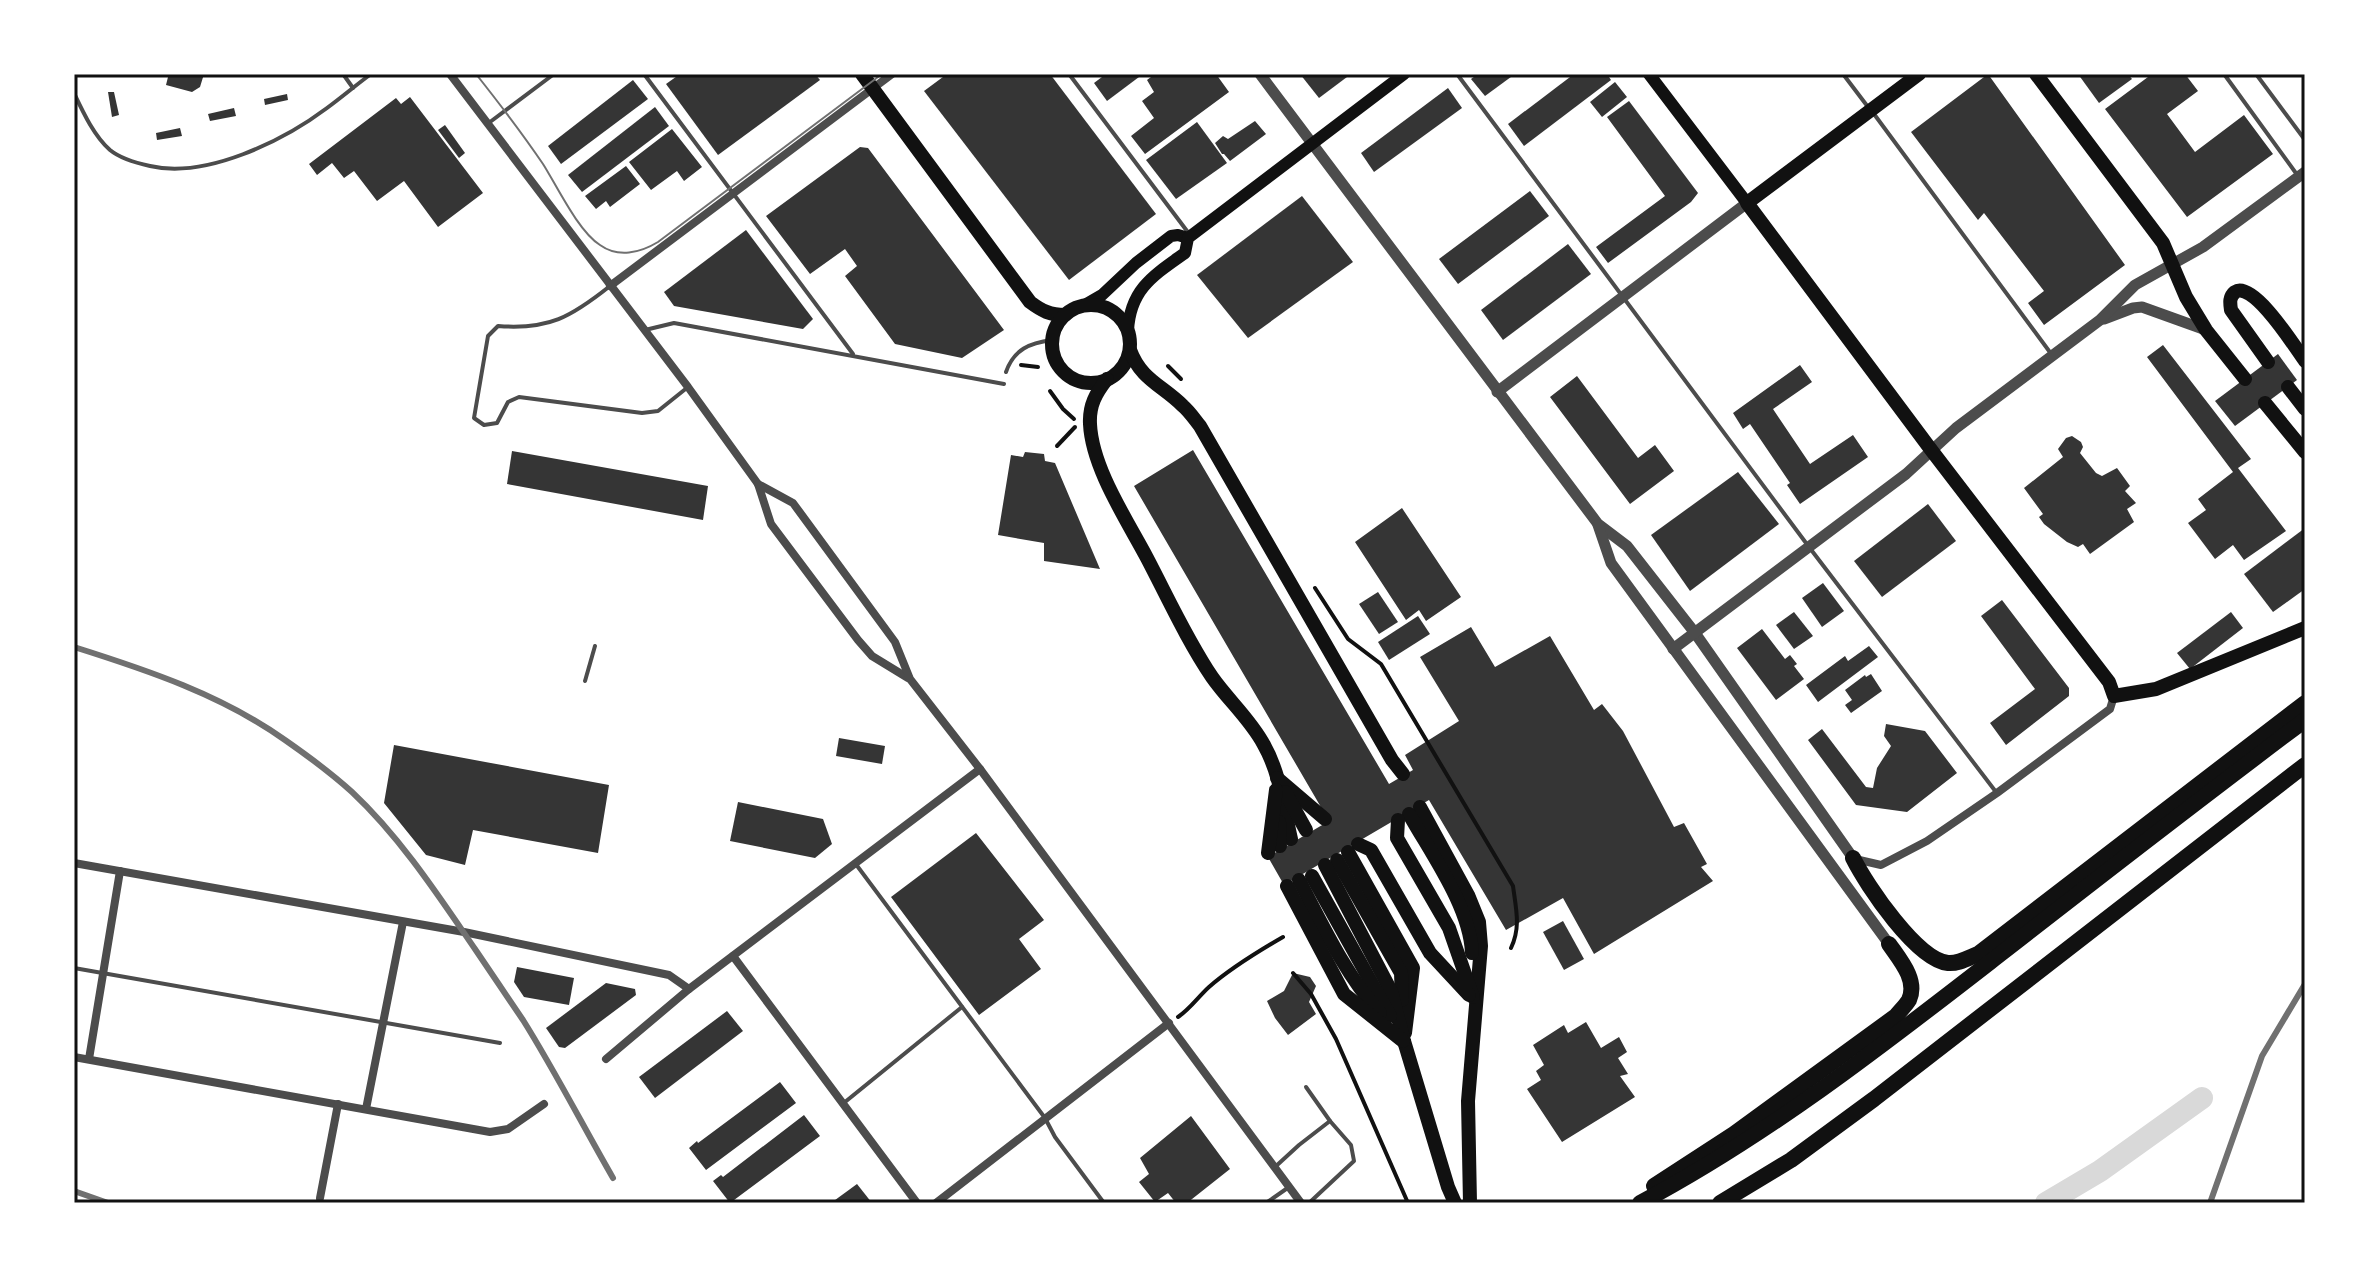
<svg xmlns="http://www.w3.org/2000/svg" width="2379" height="1277" font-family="'Roboto Serif',serif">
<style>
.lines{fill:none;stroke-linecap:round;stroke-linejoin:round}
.canal{stroke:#d9d9d9;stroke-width:22}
.building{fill:#353535}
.path{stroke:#111;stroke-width:4}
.service{stroke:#4c4c4c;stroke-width:4}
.minor{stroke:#4c4c4c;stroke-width:8}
.tertiary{stroke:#4c4c4c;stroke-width:11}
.secondary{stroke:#111;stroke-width:12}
.primary{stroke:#111;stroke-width:14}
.motorway{stroke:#111;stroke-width:16}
.tram{stroke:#707070;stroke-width:2}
.rail{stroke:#707070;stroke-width:6}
.neatline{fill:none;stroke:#111;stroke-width:3}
</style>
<rect width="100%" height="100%" fill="#fff"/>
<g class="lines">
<path class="canal" d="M2046,1203L2100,1171L2202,1098"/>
</g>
<g class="building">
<path d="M161,74H204L200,87L192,92L166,85L168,77Z"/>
<path d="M680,74H815L820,80L718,155L666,84Z"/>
<path d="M947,74H1050L1156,214L1069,280L924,91Z"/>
<path d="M1106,74H1143L1107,101L1094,83Z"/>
<path d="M1155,74H1216L1229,92L1145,154L1131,136L1154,118L1142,101L1154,92L1147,80Z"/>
<path d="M1300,74H1351L1319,98Z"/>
<path d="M1478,74H1515L1485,96L1471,79Z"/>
<path d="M1574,74H1607L1611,80L1524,146L1508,124Z"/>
<path d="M1988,74L2125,265L2044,325L2028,303L2044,291L1984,213L1978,220L1911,132Z"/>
<path d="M2078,74H2128L2132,79L2099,103Z"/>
<path d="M2152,74H2185L2198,91L2167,114L2195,152L2244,115L2273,154L2187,217L2105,109Z"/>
<path d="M633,80L648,99L561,164L548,146Z"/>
<path d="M1615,82L1627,97L1602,117L1590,102Z"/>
<path d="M1448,88L1462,108L1374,172L1361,153Z"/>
<path d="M108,92H114L119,115L112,117Z"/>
<path d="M287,94L288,100L265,105L264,99Z"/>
<path d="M410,97L483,193L438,227L404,181L377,201L354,171L344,178L332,163L317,175L309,164L396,98L401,104Z"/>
<path d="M1629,101L1698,193L1691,202L1608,263L1596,247L1665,196L1607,117Z"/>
<path d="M655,107L669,126L582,192L568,175Z"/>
<path d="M234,108L236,116L210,121L208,114Z"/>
<path d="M1255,121L1266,134L1230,161L1224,154H1222L1215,143L1223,136L1228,139Z"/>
<path d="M1197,122L1227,163L1176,199L1146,160Z"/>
<path d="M445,125L465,153L459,158L438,130Z"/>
<path d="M180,128L182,136L157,140L156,133Z"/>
<path d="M672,129L702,167L684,181L677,171L651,190L629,162Z"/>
<path d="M860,147L868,148L1004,330L962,358L895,344L845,276L857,266L845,249L810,274L766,216Z"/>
<path d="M626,166L640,184L610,207L606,201L596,209L585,196Z"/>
<path d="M1530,191L1549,216L1458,284L1439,259Z"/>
<path d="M1302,196L1353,262L1248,338L1197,275Z"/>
<path d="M746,230L813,319L803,329L674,306L664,292Z"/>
<path d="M1568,244L1591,274L1503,340L1481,310Z"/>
<path d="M2163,345L2251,459L2238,468L2286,531L2244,560L2233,545L2215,559L2188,523L2206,510L2198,499L2233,472L2147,357Z"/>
<path d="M2278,354L2297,380L2235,426L2215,401Z"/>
<path d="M1800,365L1812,382L1773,409L1810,464L1853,435L1868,457L1800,504L1787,485L1790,483L1750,424L1743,429L1733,413Z"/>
<path d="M1577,376L1638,458L1655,445L1674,471L1630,504L1550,397Z"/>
<path d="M2072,436L2081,442L2083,447L2080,453L2096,473L2102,476L2117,468L2130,486L2125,491L2136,503L2127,509L2134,522L2090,554L2083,544L2078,547L2067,542L2044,524L2039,517L2043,514L2024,488L2063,457L2058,449L2066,438Z"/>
<path d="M1193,450L1389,784L1413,770L1405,755L1459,721L1420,657L1471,627L1495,667L1550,636L1594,710L1602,704L1623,731L1674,827L1684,823L1707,864L1701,867L1713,881L1594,954L1563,898L1506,930L1429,800L1284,885L1268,857L1329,821L1134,486Z"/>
<path d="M512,451L708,486L703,520L507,484Z"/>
<path d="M1025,452L1044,454L1045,461L1055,463L1100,569L1044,561V543L998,535L1011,455L1023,457Z"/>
<path d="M1738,472L1779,524L1690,591L1651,535Z"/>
<path d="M1928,504L1956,541L1882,597L1854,561Z"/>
<path d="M1402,508L1461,597L1426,621L1419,610L1406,620L1355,542Z"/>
<path d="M2305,528V589L2273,612L2244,574Z"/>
<path d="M1823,583L1844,611L1822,627L1802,598Z"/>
<path d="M1378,592L1398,622L1379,634L1359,604Z"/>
<path d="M2002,600L2069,688V696L2006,745L1990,723L2035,689L1981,616Z"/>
<path d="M1794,612L1813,636L1794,649L1776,625Z"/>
<path d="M2231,612L2243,628L2190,669L2177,653Z"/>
<path d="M1418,616L1430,634L1389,660L1378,642Z"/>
<path d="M1762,629L1785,659L1790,655L1797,664L1794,666L1804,679L1776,700L1737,648Z"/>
<path d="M1869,646L1878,657L1818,702L1806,685L1845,656L1848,661Z"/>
<path d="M1871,674L1882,691L1851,713L1845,705L1852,700L1845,690L1865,675L1866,677Z"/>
<path d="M1886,724L1925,731L1957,773L1907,812L1856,805L1808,740L1822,729L1866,787L1873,788L1877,768L1891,746L1884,736Z"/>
<path d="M839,738L885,746L882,764L836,756Z"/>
<path d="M394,745L609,785L598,853L473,830L465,865L426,855L384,803Z"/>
<path d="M738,802L823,819L832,844L815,858L730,841Z"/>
<path d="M976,833L1044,920L1019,939L1041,969L979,1015L891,897Z"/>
<path d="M1563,921L1584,959L1564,970L1543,932Z"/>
<path d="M517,967L574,978L569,1005L524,997L514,982Z"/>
<path d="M1293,973L1310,977L1316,986L1309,1002L1316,1014L1288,1035L1275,1018L1267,1001L1284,991Z"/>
<path d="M606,983L635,989L636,995L565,1048L559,1047L546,1028Z"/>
<path d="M727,1011L743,1031L655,1098L639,1077Z"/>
<path d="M1586,1022L1601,1048L1619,1037L1627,1052L1618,1058L1628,1074L1620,1076L1635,1097L1562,1142L1527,1089L1541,1080L1536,1071L1544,1065L1533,1045L1564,1025L1568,1033Z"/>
<path d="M780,1082L796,1103L706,1170L689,1148L697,1141L698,1143Z"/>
<path d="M804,1115L820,1136L730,1203L713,1181L721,1175L723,1177Z"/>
<path d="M1191,1116L1230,1169L1187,1203H1176L1168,1193L1155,1202L1139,1182L1149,1174L1140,1158Z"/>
<path d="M857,1184L872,1203H831Z"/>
</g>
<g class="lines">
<g class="path">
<path d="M1021,365L1038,367"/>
<path d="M1168,366L1181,379"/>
<path d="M1050,391L1063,409L1074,419"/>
<path d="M1057,446L1075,427"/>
<path d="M1315,588L1348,639L1381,664L1513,886C1516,909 1521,927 1511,948"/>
<path d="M1293,973L1311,994L1336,1039L1408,1203"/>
<path d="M1178,1017C1190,1009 1198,997 1209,987C1232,967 1257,952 1283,937"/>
</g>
<g class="service">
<path d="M343,74L353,88"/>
<path d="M644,74L853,354"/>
<path d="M1069,74L1190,235"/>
<path d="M1457,74L1809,547L1996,792"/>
<path d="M1843,74L1868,107"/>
<path d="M2224,74L2298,176"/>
<path d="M2256,74L2305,140"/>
<path d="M74,93C83,112 94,136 110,150C121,159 136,163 150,166C206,179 283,141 327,108C342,97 356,85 371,74"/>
<path d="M1874,114L2052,355"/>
<path d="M490,122L554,74"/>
<path d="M610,286C571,317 549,330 498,326L488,336L474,418L484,425L497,423L508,402L519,397L642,413L658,411L688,387"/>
<path d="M645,330L674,323L1004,384"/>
<path d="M1006,372C1014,349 1030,343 1052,340"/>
<path d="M585,681L595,646"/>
<path d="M855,863L1045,1118L1055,1137L1104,1203"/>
<path d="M74,968L500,1043"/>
<path d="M1306,1087L1330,1121"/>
<path d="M845,1102L962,1007"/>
<path d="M1275,1167L1299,1145L1330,1121L1351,1145L1354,1161L1309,1203"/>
<path d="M1266,1203L1289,1187"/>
</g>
<g class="minor">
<path d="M450,74L688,387L758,484L771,524L858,640L872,656L908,678"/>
<path d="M610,286L892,74"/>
<path d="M758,484L793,503L895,642L910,679L980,769L1301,1203"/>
<path d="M1855,859L1881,865L1927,841L1997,793L2110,709L2114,696"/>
<path d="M74,863L464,932L669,975L689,989"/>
<path d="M733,956L917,1203"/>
<path d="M74,1057L490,1132L508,1129L544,1104"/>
<path d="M89,1059L120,871"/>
<path d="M606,1059L689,989L980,769"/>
<path d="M366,1109L403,922"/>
<path d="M320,1198L338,1104"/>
<path d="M936,1203L1169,1023"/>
</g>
<g class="tertiary">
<path d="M1260,74L1598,524L1627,546L1695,633L1853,858"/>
<path d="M2104,319L2133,308L2142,307L2206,330"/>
<path d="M1497,392L1747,203"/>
<path d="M1598,525L1611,563L1889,944"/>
<path d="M1673,649L1906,474L1956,428L2100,320L2135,285L2203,247L2305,172"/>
</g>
<g class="secondary">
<path d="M1649,74L1747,203"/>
<path d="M1083,306L1102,295L1136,263L1171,236L1178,235L1188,238"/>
<path d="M1128,331C1130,289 1154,275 1185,253L1188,238L1404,74"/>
</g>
<g class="primary">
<path d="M862,74L1030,302C1042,311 1050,315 1065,315"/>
<path d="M1919,74L1747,203L1932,451L2109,682L2114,696L2156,689L2305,628"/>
<path d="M2036,74L2163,243L2186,297L2206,330L2245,379"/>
<circle cx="1091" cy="344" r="39"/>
<path d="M1130,350C1141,380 1162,385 1183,406C1190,412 1195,420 1200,426L1392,760L1403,774"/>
<path d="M2268,362L2231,310C2230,303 2229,297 2235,292C2253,280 2295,347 2305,361"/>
<path d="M1107,379C1096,393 1089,405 1090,424C1092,468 1127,520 1147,558C1168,598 1187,640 1212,677C1228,700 1251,720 1264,745C1280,773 1284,808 1291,839"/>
<path d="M2288,387L2305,409"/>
<path d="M2265,403L2305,452"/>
<path d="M1277,778L1325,819"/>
<path d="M1285,792L1306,830"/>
<path d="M1420,807L1468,895L1479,922L1481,946L1468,1101L1470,1203"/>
<path d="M1409,814C1432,855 1470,907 1472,953"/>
<path d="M1398,820L1397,838L1449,928L1473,997"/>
<path d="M1279,822L1280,846"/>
<path d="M1358,844L1371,850L1430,953L1469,995"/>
<path d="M1348,852L1413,968L1405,1033"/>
<path d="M1268,853L1276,790"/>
<path d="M1337,860L1401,973L1402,1000"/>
<path d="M1325,865L1391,991L1404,1041L1448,1187L1455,1203"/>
<path d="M1312,876L1390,1016"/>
<path d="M1299,880C1323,926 1345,974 1380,1013"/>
<path d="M1287,886L1344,994L1403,1041"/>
</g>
<g class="motorway">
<path d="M1853,858C1867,886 1917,960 1948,963C1958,964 1968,958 1978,954L2305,703"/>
<path d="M1654,1186L1734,1134L1896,1016C1900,1011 1906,1005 1909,1000C1918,980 1900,960 1889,944"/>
<path d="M1640,1203C1770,1134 1887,1042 2003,952C2103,874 2204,796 2305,720"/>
<path d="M1720,1203L1791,1160L1874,1099L2305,765"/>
</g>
<path class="tram" d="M476,74C499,103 522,133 543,164C557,186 578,231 600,245C618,258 640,253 658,242L882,74"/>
<g class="rail">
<path d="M74,647C147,670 222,695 285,740C308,756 331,773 352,792C400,837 438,895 475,949C491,973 507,996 523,1020C555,1071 583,1126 613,1178"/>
<path d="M74,1191L108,1203"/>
<path d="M2210,1203L2262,1056L2305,984"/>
</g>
</g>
<rect width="2379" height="1277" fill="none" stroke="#ffffff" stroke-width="152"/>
<rect x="76" y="76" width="2227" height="1125" class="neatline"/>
</svg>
